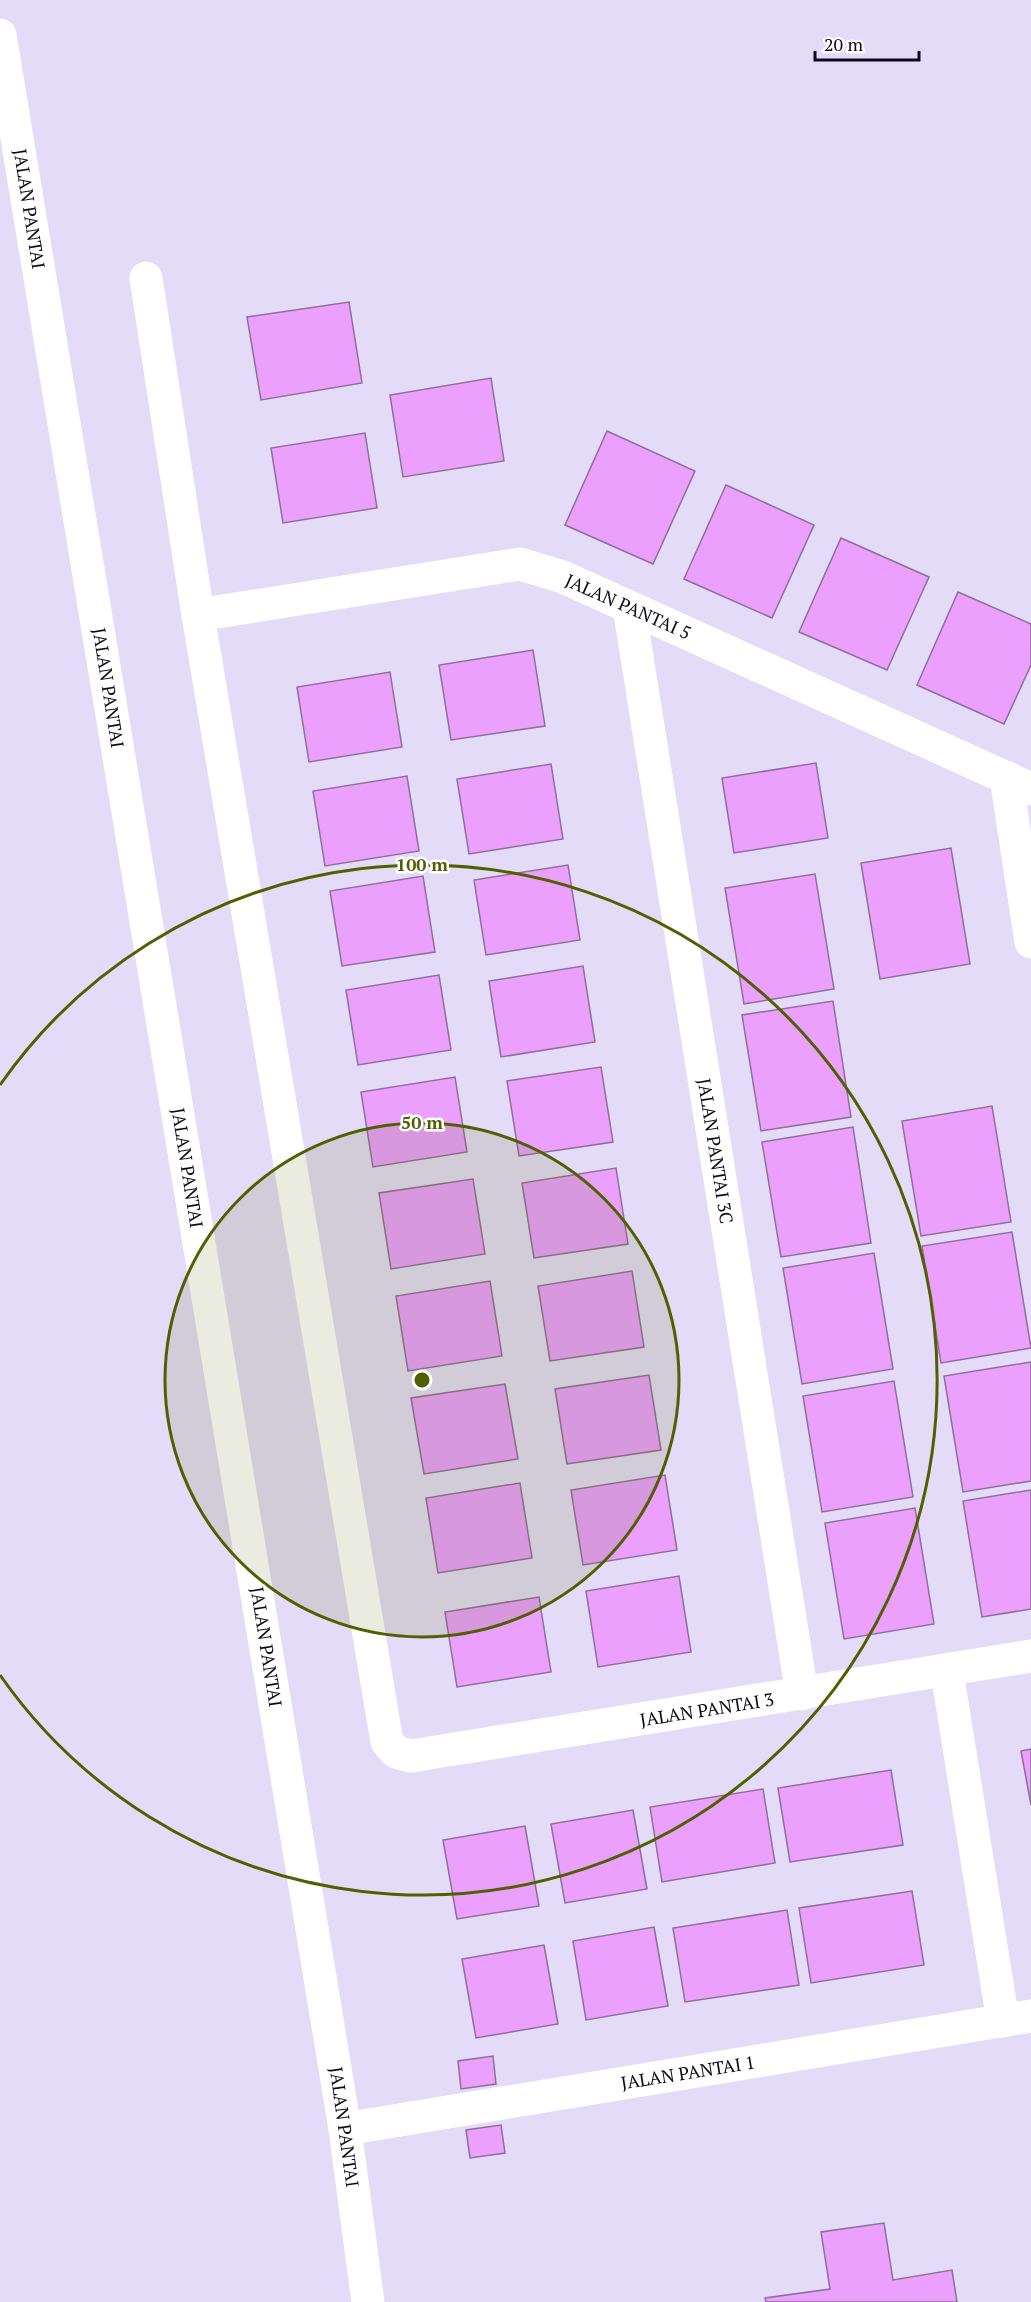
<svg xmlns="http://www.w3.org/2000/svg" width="1031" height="2302" font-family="'PT Serif',serif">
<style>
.building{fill:#eaa0fc;stroke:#8e6f95;stroke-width:1.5}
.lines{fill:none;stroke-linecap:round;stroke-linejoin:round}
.minor{stroke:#fff;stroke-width:33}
.ring{fill:none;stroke:#505f00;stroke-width:3}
.labels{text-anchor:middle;stroke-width:5;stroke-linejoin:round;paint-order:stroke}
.street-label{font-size:18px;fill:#0e0918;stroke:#fff}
.centre{fill:#505f00;stroke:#fff;stroke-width:3}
.ring-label{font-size:18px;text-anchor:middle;font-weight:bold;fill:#505f00;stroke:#fff;stroke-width:5;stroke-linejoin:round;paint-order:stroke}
</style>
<rect width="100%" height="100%" fill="#e4dbf8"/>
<g class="building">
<path d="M349,302L362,383L261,400L247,317Z"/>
<path d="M491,378L504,461L403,477L390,395Z"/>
<path d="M607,431L695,471L653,564L565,525Z"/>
<path d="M365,433L377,508L283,523L271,448Z"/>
<path d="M726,485L814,525L772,618L684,579Z"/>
<path d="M841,538L929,577L887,670L799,632Z"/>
<path d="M958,592L1031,624V665L1004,724L917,685Z"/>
<path d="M533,650L545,726L451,740L439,665Z"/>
<path d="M390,672L402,747L309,762L297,687Z"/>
<path d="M816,763L828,838L734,853L722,778Z"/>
<path d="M551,764L563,839L469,854L457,779Z"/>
<path d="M407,776L419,851L325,866L313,791Z"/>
<path d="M951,848L970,964L880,979L861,863Z"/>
<path d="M568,865L580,940L486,955L474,880Z"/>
<path d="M815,874L834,989L744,1004L725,888Z"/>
<path d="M423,876L435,952L342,966L330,891Z"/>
<path d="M583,966L595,1042L501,1057L489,981Z"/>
<path d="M439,975L451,1050L358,1065L346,990Z"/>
<path d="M833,1001L851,1117L761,1131L742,1015Z"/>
<path d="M601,1067L613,1142L519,1156L507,1081Z"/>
<path d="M455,1077L467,1152L373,1167L361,1092Z"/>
<path d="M992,1106L1011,1222L921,1236L902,1121Z"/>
<path d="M853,1127L871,1243L781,1257L762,1142Z"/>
<path d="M616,1168L628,1244L534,1258L522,1183Z"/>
<path d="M473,1179L485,1254L391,1269L379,1193Z"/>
<path d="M1012,1232L1031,1348L941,1363L922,1246Z"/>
<path d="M874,1253L893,1369L802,1384L783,1268Z"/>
<path d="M632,1271L644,1347L550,1361L538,1286Z"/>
<path d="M490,1281L502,1356L408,1371L396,1296Z"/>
<path d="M1031,1362V1481L963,1492L944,1376Z"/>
<path d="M649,1375L661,1450L567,1464L555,1389Z"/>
<path d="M894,1381L913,1497L822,1512L803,1396Z"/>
<path d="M505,1384L518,1459L424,1474L411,1398Z"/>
<path d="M665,1475L677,1550L583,1565L571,1490Z"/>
<path d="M520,1483L532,1558L438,1573L426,1498Z"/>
<path d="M1031,1490V1609L982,1617L963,1501Z"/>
<path d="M915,1508L934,1624L844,1639L825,1523Z"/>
<path d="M679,1576L691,1652L598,1667L586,1591Z"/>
<path d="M539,1597L551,1672L457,1687L445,1612Z"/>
<path d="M1031,1749V1805L1021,1751Z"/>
<path d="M891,1770L903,1845L790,1862L778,1788Z"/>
<path d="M763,1789L775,1863L662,1882L650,1807Z"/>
<path d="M633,1810L647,1889L565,1903L551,1824Z"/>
<path d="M525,1826L539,1906L457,1919L443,1840Z"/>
<path d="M912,1891L924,1965L811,1983L799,1908Z"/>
<path d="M787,1910L799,1985L685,2002L673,1928Z"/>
<path d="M654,1927L668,2006L586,2020L573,1941Z"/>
<path d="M544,1945L558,2024L476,2038L462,1959Z"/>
<path d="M493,2056L496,2084L461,2089L458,2061Z"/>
<path d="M501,2125L505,2153L470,2158L466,2130Z"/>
<path d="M884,2223L893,2280L952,2270L957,2302H766L765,2298L830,2289L821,2232Z"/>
</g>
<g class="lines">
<g class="minor">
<path d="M0,35L345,2129L368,2302"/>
<path d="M146,278L198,615L387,1742L396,1752L411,1756L1031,1656"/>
<path d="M629,607L802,1694"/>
<path d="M198,615L520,564L563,577L1031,789"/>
<path d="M1006,777L1031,942"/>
<path d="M947,1672L1003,2021"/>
<path d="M345,2129L1031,2016"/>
</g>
</g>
<circle cx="422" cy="1380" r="257" fill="#505f00" fill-opacity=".12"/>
<g class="ring">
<circle cx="422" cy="1380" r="257"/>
<path d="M0 1085A515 515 0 1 1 0 1675"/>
</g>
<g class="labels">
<g class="street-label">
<text transform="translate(29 209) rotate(81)" y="6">JALAN PANTAI</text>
<text transform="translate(628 607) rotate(24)" y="6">JALAN PANTAI 5</text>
<text transform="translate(108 688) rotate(81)" y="6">JALAN PANTAI</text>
<text transform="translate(715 1151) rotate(81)" y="6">JALAN PANTAI 3C</text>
<text transform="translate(187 1168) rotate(81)" y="6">JALAN PANTAI</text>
<text transform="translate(266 1647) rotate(81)" y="6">JALAN PANTAI</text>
<text transform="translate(707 1710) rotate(-9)" y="6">JALAN PANTAI 3</text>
<text transform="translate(688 2073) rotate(-9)" y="6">JALAN PANTAI 1</text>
<text transform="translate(344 2127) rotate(82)" y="6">JALAN PANTAI</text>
</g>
</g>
<circle cx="422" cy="1380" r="9" class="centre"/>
<g class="ring-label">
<text x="422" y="871">100 m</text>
<text x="422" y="1129">50 m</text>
</g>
<path d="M815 51v9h104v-9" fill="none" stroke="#0e0918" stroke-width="3"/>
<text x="824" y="51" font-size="18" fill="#0e0918" stroke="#ffffff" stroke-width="4.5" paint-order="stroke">20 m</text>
</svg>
